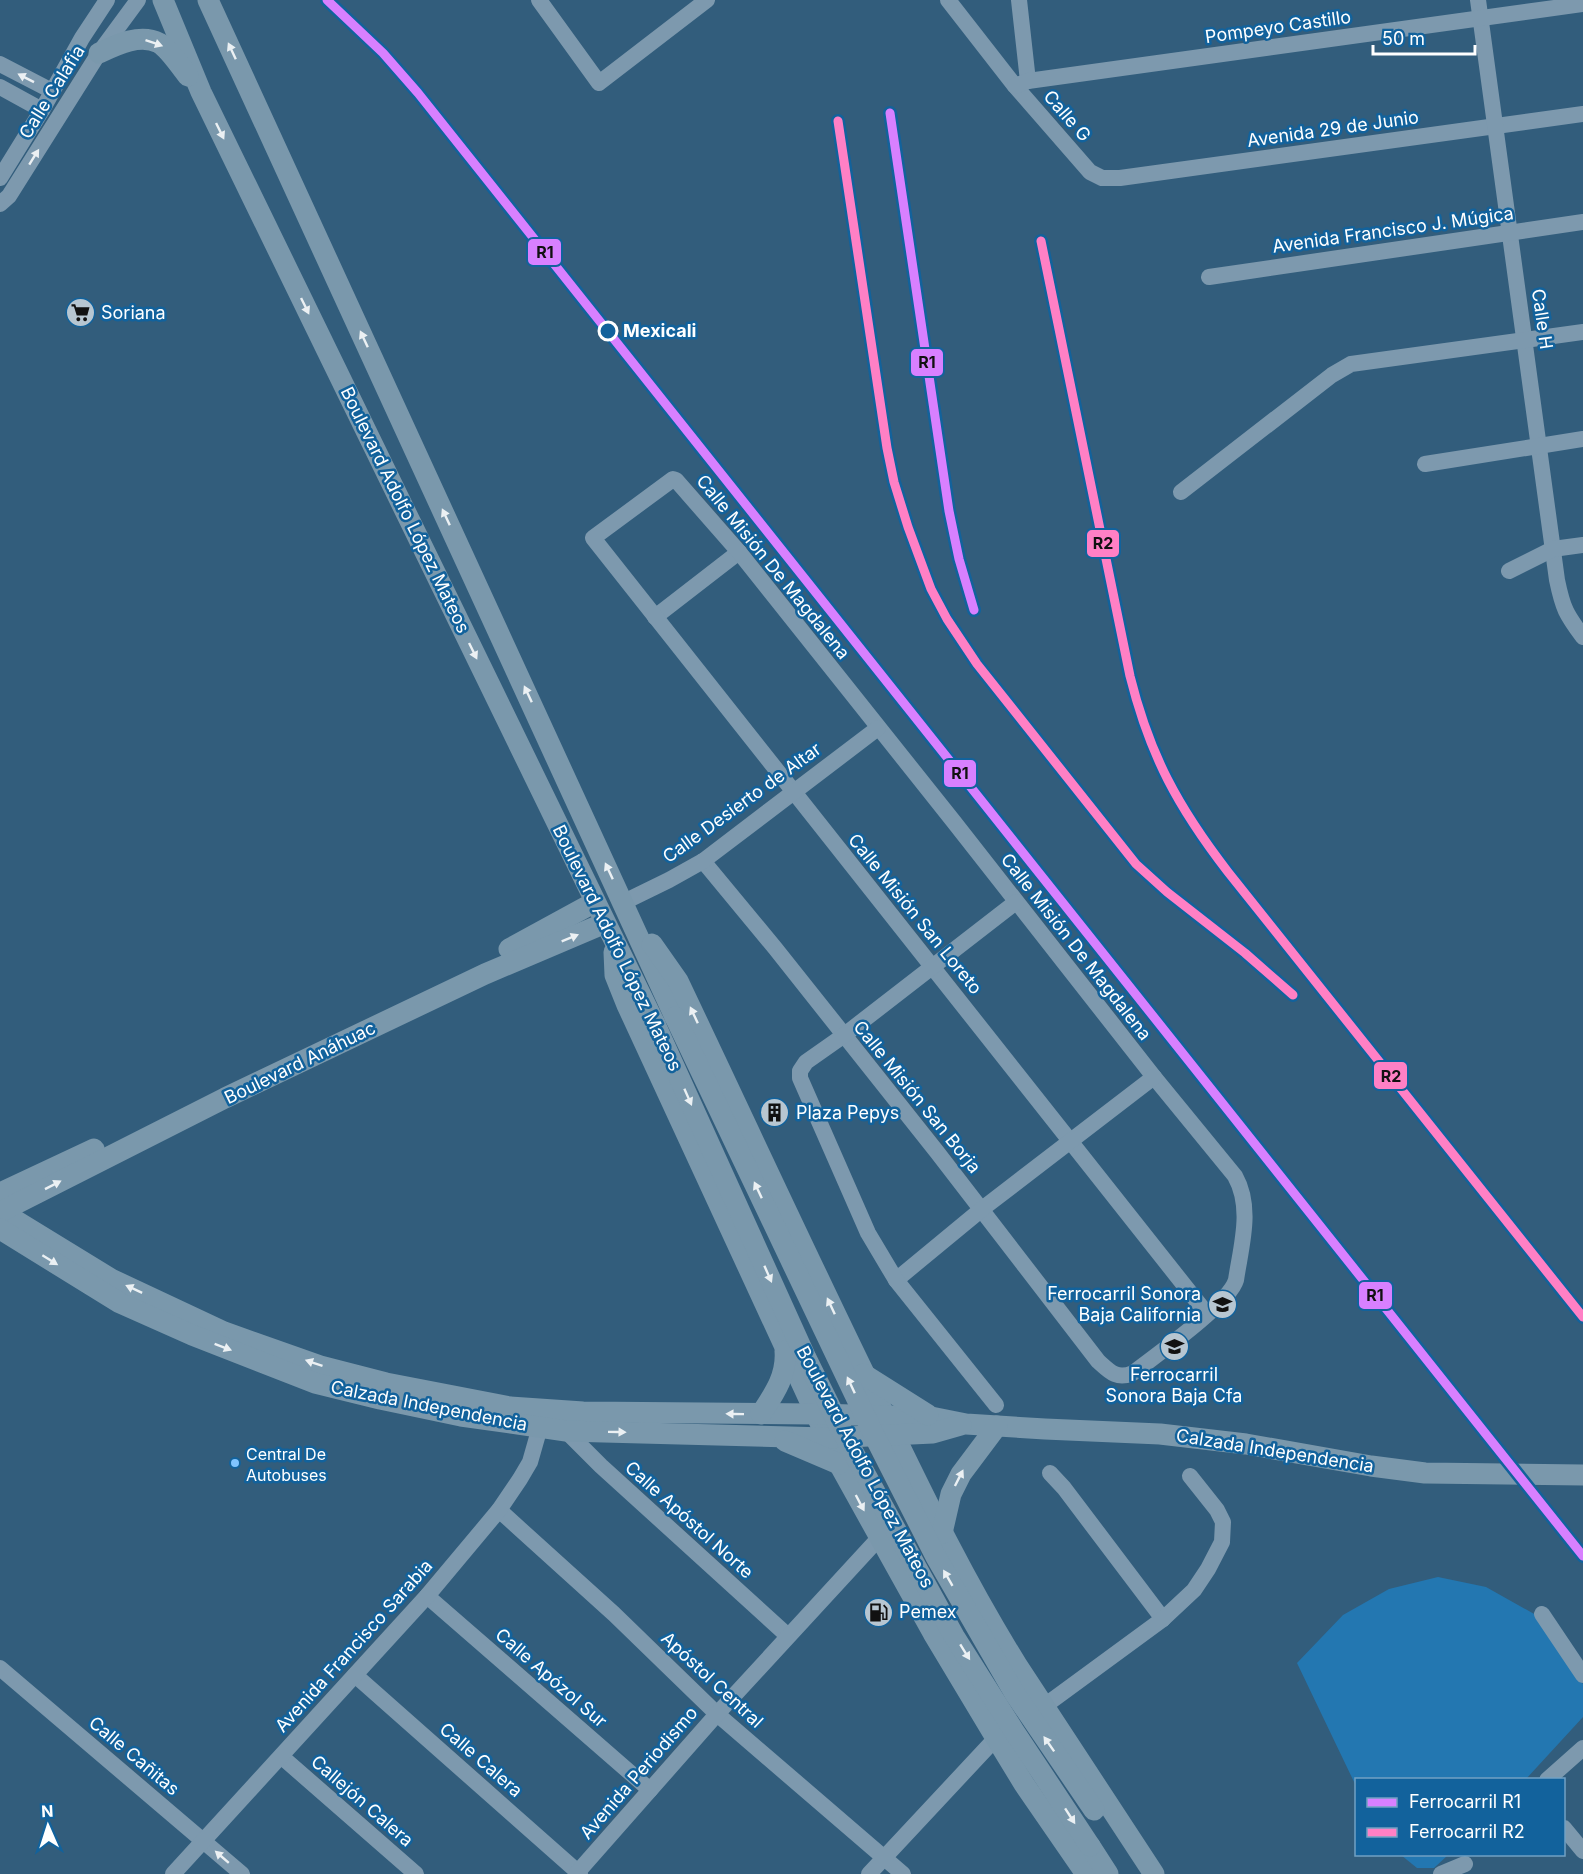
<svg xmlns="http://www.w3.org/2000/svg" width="1583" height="1874" font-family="Inter,sans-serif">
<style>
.green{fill:#2377b1}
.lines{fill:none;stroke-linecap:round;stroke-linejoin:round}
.minor{stroke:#7d99ae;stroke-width:16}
.major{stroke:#7a98ac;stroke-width:21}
.major-bridge{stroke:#7a98ac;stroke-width:21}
.rail-1-casing{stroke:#12629c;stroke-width:14}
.rail-2-casing{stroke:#12629c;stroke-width:14}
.rail-1{stroke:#d880ff;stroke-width:9}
.rail-2{stroke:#ff80c5;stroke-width:9}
.oneway{fill:#ebf0f3}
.oneway2{fill:#ecf0f3}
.stop-dot{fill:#12629c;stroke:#fff;stroke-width:3}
.bus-dot{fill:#80c4ff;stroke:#12629c;stroke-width:2}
.labels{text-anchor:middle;stroke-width:5;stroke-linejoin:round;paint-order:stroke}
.bus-label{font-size:16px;fill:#fff;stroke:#12629c;text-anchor:start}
.street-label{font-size:18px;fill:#fff;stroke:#12629c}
.poi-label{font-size:18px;fill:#fff;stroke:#12629c;text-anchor:start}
.stop-label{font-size:18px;font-weight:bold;fill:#fff;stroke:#12629c;text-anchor:start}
.line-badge{stroke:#12629c;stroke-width:2}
.pale-badge-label{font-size:16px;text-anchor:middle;font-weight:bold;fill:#111}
</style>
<rect width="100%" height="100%" fill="#325d7c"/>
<g class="green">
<path d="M1438,1577L1486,1587L1536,1615L1583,1684V1717L1526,1779L1356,1780V1786L1297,1663L1343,1615L1389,1589Z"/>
<path d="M1401,1855H1448L1434,1868H1417Z"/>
</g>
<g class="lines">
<g class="minor">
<path d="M539,0L599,83L707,0"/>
<path d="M948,0L1015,86L1090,172L1102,178H1120L1583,114"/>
<path d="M1019,0L1028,81"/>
<path d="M1478,0L1557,580C1563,609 1566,614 1583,637"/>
<path d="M0,64L52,91"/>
<path d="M1015,86L1028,81L1583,4"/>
<path d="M0,87L42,110"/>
<path d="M0,178L42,110L82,38L107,0"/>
<path d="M0,204L9,196L99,53L138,0"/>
<path d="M1209,277L1583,222"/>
<path d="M1425,464L1583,439"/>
<path d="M1181,492L1332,375L1351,364L1583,332"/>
<path d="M1509,571L1553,549L1583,545"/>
<path d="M655,617L739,552"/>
<path d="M703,861L775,948L937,1152L1098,1361C1110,1372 1117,1380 1133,1373C1156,1355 1229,1304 1236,1280C1241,1246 1253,1208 1235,1176L1154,1077L954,822L739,552L676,480L673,479L593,538L1207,1314"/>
<path d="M624,902L669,880L703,861L878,728"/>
<path d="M896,1280L982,1209L1154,1077"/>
<path d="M996,1405L896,1280L868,1233L800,1078V1071L806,1062L843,1036L1016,902"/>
<path d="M566,1431L601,1466L788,1636"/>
<path d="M1050,1473L1064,1488L1163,1619"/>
<path d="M499,1510L614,1614L717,1714L903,1874"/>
<path d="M427,1596L650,1790"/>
<path d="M1542,1614L1583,1675"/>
<path d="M0,1668L242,1874"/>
<path d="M355,1675L580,1874"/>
<path d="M1043,1707L1163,1619L1194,1590L1208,1569L1222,1542L1223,1522L1217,1510L1190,1476"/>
<path d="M282,1757L416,1874"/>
<path d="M1547,1780L1583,1748"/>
<path d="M1564,1828L1583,1851"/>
<path d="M173,1874L427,1596L499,1510L520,1479L530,1462L540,1427"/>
<path d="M576,1874L717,1714L879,1538"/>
<path d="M869,1874L996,1738"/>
<path d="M1441,1874L1465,1864"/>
</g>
<g class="major">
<path d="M163,0L201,92L655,1024"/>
<path d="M208,0L675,1017"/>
<path d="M99,53C116,45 140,33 159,43C168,48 181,67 188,76"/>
<path d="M652,944L678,981C747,1126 814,1272 885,1416C926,1501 967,1585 1017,1665L1154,1874"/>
<path d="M509,949L595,902"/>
<path d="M614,952L615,975L627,1005L839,1464L933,1633L996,1738L1024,1784L1086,1874"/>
<path d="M0,1193L94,1149"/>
<path d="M0,1211L111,1279L224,1332L320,1366L386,1383L510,1407L583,1412L814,1414L931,1417L966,1424L1045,1429L1160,1434L1246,1444L1371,1466L1425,1473L1583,1475"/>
<path d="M0,1212L225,1098L485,974L605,923"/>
<path d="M0,1229L120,1303L192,1335L315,1383L380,1399L461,1416L566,1431L826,1438L933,1433L961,1425"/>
<path d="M863,1374L928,1415"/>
<path d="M761,1414C774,1394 787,1376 785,1351"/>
<path d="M785,1441L839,1464"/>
<path d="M942,1533L951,1494L961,1474L997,1426"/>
<path d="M1090,1846L1108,1874"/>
</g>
<g class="major-bridge">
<path d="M675,1017L876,1439L936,1557L1015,1694L1094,1810"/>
<path d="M655,1024L806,1358L846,1439L954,1636L1014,1731L1090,1846"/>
</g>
<defs>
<g id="rail-1">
<path d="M327,0L383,53L418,93L1583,1556"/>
<path d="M890,113L949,511L959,559L974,610"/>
</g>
<g id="rail-2">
<path d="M838,121L887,448L894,482L908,527L931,589L947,619L977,664L1136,864L1167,892L1245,953L1293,995"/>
<path d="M1041,241L1130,676C1150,756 1178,807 1228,872L1583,1317"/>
</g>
</defs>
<use href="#rail-1" class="rail-1-casing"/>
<use href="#rail-2" class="rail-2-casing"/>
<use href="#rail-1" class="rail-1"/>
<use href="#rail-2" class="rail-2"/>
</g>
<defs><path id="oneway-solid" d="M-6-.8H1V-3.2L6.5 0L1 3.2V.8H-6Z" transform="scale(1.5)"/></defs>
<g class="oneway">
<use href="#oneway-solid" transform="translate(154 43) rotate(19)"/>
<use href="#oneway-solid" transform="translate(232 51) rotate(-115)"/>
<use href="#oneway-solid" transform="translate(220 131) rotate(64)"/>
<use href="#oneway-solid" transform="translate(305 306) rotate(64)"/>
<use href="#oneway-solid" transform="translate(364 339) rotate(-115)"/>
<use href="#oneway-solid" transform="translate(446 517) rotate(-115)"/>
<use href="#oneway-solid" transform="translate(473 651) rotate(64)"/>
<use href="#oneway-solid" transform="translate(528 694) rotate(-115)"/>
<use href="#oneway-solid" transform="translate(609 871) rotate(-115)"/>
<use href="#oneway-solid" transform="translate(570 938) rotate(-22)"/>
<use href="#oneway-solid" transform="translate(694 1015) rotate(-115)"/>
<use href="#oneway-solid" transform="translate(688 1097) rotate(66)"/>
<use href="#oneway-solid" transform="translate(53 1185) rotate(-27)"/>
<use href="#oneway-solid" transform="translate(758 1190) rotate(-115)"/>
<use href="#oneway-solid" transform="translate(50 1260) rotate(32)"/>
<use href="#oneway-solid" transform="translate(768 1274) rotate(66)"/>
<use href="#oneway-solid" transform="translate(134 1289) rotate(-155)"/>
<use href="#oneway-solid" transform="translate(831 1306) rotate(-115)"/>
<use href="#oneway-solid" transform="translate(223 1347) rotate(21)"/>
<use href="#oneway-solid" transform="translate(314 1363) rotate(-161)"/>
<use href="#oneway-solid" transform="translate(851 1385) rotate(-115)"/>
<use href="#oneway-solid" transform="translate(735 1414) rotate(-179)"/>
<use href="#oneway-solid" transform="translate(617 1432) rotate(1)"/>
<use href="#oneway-solid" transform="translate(959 1478) rotate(-63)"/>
<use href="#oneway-solid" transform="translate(860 1503) rotate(62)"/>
<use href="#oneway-solid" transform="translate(948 1578) rotate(-120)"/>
<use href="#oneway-solid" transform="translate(965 1652) rotate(58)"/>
<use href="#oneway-solid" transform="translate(1049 1744) rotate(-125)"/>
<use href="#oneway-solid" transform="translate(1070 1816) rotate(57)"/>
</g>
<g class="oneway2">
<use href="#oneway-solid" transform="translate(26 78) rotate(-153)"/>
<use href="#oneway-solid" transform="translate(34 157) rotate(-58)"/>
<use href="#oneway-solid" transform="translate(222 1857) rotate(-139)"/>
</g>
<defs>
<symbol id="supermarket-disc" viewBox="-11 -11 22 22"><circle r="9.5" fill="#b7c6d1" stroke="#12629c"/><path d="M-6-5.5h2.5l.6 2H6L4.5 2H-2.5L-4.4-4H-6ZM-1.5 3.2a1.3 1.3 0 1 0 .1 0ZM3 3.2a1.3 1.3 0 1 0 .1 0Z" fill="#111"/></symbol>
<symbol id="building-disc" viewBox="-11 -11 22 22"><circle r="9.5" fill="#b7c6d1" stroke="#12629c"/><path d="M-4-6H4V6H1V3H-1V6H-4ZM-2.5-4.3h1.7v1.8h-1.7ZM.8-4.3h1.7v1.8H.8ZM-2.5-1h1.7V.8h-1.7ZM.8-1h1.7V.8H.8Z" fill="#111"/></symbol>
<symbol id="school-disc" viewBox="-11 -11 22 22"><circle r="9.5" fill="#b7c6d1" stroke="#12629c"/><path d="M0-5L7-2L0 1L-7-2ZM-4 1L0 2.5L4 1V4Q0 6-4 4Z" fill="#111"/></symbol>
<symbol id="fuel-disc" viewBox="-11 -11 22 22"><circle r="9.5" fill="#b7c6d1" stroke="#12629c"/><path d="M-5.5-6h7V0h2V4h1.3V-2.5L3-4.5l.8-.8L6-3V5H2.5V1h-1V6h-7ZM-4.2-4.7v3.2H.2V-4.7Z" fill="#111"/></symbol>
</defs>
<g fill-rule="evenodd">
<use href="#supermarket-disc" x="64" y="296" width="33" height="33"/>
<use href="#building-disc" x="758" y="1096" width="33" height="33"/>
<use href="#school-disc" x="1206" y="1288" width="33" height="33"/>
<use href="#school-disc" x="1158" y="1330" width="33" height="33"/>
<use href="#fuel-disc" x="862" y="1596" width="33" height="33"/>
</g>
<circle class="stop-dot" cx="608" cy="331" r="9"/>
<circle class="bus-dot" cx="235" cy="1463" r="5"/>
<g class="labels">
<g class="bus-label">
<text x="246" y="1460">Central De<tspan x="246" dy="21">Autobuses</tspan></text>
</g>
<g class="street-label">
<text transform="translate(1278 27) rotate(-8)" y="6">Pompeyo Castillo</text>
<text transform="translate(52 92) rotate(-58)" y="6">Calle Calafia</text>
<text transform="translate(1067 116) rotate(49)" y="6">Calle G</text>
<text transform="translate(1333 129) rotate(-8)" y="6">Avenida 29 de Junio</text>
<text transform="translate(1393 230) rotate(-8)" y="6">Avenida Francisco J. Múgica</text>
<text transform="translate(1542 319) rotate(82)" y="6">Calle H</text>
<text transform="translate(405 510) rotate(64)" y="6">Boulevard Adolfo López Mateos</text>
<text transform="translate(773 567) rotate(51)" y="6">Calle Misión De Magdalena</text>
<text transform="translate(742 803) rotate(-36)" y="6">Calle Desierto de Altar</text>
<text transform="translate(915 914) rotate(51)" y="6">Calle Misión San Loreto</text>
<text transform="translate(1076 947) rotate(52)" y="6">Calle Misión De Magdalena</text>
<text transform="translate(617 948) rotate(64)" y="6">Boulevard Adolfo López Mateos</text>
<text transform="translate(300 1063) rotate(-26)" y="6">Boulevard Anáhuac</text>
<text transform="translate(917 1097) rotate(51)" y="6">Calle Misión San Borja</text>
<text transform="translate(429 1406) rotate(11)" y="6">Calzada Independencia</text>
<text transform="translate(1275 1451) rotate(9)" y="6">Calzada Independencia</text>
<text transform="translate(865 1467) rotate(62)" y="6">Boulevard Adolfo López Mateos</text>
<text transform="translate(689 1520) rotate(42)" y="6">Calle Apóstol Norte</text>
<text transform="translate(354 1646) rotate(-48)" y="6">Avenida Francisco Sarabia</text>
<text transform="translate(551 1678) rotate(41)" y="6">Calle Apózol Sur</text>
<text transform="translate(712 1680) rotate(43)" y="6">Apóstol Central</text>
<text transform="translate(134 1756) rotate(40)" y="6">Calle Cañitas</text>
<text transform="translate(481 1760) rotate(41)" y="6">Calle Calera</text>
<text transform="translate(639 1773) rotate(-49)" y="6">Avenida Periodismo</text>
<text transform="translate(362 1801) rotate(41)" y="6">Callejón Calera</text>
</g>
<g class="poi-label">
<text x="101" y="319">Soriana</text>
<text x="796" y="1119">Plaza Pepys</text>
<text x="1201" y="1300" text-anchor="end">Ferrocarril Sonora<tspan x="1201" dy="21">Baja California</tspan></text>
<text x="1174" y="1381" text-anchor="middle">Ferrocarril<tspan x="1174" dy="21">Sonora Baja Cfa</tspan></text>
<text x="899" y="1618">Pemex</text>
</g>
<g class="stop-label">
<text x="623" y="337">Mexicali</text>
</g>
</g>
<g class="line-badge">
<rect x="527" y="238" width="35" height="28" rx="6" fill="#d880ff"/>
<rect x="910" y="348" width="34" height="29" rx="6" fill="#d880ff"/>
<rect x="1086" y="529" width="34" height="29" rx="6" fill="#ff80c5"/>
<rect x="943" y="759" width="34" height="29" rx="6" fill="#d880ff"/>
<rect x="1373" y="1061" width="35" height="29" rx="6" fill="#ff80c5"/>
<rect x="1358" y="1281" width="35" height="29" rx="6" fill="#d880ff"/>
</g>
<g class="pale-badge-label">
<text x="545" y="258">R1</text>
<text x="927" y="368">R1</text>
<text x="1103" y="549">R2</text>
<text x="960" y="779">R1</text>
<text x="1391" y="1082">R2</text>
<text x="1375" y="1301">R1</text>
</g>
<rect x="1355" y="1778" width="210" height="78" fill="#12629c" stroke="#71a1c4" stroke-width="1.5"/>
<rect x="1367" y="1798" width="30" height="9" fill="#d880ff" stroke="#71a1c4" stroke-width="1.5"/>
<text x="1409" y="1808" font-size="18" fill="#ffffff">Ferrocarril R1</text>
<rect x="1367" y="1828" width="30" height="9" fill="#ff80c5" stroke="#71a1c4" stroke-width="1.5"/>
<text x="1409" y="1838" font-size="18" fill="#ffffff">Ferrocarril R2</text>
<g transform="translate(48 1826) rotate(357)" stroke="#12629c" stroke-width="4.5" paint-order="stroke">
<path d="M0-4.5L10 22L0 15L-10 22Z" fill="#ffffff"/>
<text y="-9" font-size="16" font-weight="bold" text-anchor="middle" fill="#ffffff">N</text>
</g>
<path d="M1373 45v9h102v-9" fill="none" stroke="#ffffff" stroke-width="3"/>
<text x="1382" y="45" font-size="18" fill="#ffffff" stroke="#12629c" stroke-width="4.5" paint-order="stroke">50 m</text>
</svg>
